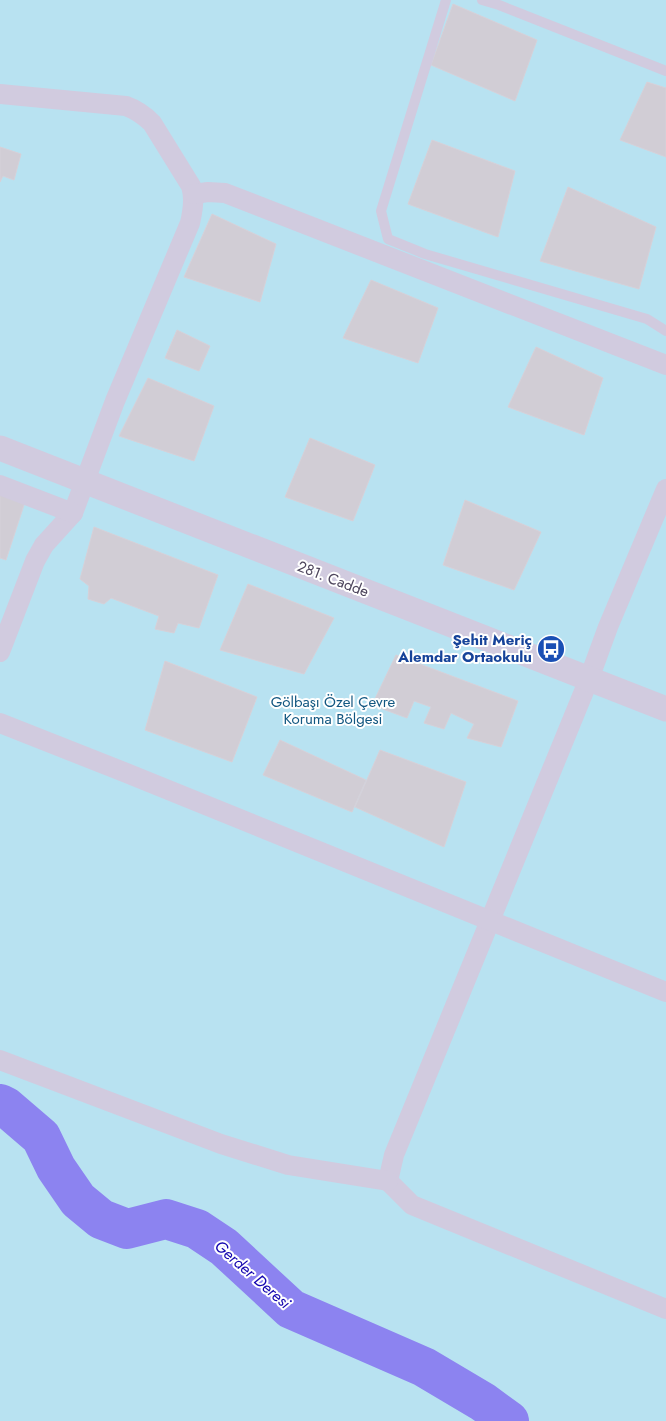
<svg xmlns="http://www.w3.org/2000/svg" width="666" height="1421" font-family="Jost,sans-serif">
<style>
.green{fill:#b8e2f1}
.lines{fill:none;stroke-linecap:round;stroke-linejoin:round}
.river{stroke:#8c83f0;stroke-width:40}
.building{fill:#d1cdd5;stroke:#d6d1d9}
.service{stroke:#d1cbdf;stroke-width:10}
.minor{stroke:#d1cbdf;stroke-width:20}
.tertiary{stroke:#d1cbdf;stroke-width:25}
.labels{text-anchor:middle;stroke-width:4;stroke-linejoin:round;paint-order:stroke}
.street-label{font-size:15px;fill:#4d455c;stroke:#fff}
.transit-label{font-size:15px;font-weight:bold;fill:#164399;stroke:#fff;text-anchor:end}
.park-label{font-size:15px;fill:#125781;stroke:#fff}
.water-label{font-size:16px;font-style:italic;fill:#1305af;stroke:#fff}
</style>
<rect width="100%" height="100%" fill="#f0f0ed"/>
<rect class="green" x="0" y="0" width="666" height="1421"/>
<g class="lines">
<path class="river" d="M0,1104L6,1107L41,1137L56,1168L78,1200L101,1219L127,1229L166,1219L197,1229L224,1247L291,1309L424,1367L483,1402L509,1421"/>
</g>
<g class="building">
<path d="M453,4L537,40L515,101L431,65Z"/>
<path d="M647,82L666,88V157L620,140Z"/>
<path d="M432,140L515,171L498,237L408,204Z"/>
<path d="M0,147L21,154L14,180L3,176L0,182Z"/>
<path d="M568,187L656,227L639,289L540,261Z"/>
<path d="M212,214L276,244L260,302L184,277Z"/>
<path d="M371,280L438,308L418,363L343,338Z"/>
<path d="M177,330L210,346L199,371L165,358Z"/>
<path d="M536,347L603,378L584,435L508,407Z"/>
<path d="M148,378L214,406L194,461L119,436Z"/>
<path d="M310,438L375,465L353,521L285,497Z"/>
<path d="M0,493L25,502L6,560L0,558Z"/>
<path d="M465,500L541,532L514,590L443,565Z"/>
<path d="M94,527L218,575L199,628L178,623L174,633L155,629L159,616L111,598L104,604L88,599L89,586L80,579Z"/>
<path d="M248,584L334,618L304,674L220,650Z"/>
<path d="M396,655L518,701L501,747L467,738L474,724L451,713L444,729L424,723L431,707L414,701L407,718L372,705Z"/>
<path d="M165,661L257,697L232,762L145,730Z"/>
<path d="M280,740L366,780L352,812L263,775Z"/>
<path d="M380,750L466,782L444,847L355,807Z"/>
</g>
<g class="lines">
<g class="service">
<path d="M446,0L381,211L388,239L425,254L647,319L666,331"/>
<path d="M482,0L499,5L666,71"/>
</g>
<g class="minor">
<path d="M0,94L126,106C137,110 144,115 152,123L191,186C195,198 193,210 190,223L115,401L73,513L44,545L35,561L0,652"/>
<path d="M194,194L208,192L225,193L666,365"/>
<path d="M0,485L73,513"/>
<path d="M666,489L608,627L589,679L394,1155L388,1181L412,1205L666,1309"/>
<path d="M0,723L124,772L666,992"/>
<path d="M0,1060L221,1144L288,1165L388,1181"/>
</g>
<path class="tertiary" d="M0,448L666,709"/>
</g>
<defs>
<symbol id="bus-disc" viewBox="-11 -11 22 22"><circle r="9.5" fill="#1a4fb4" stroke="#fff"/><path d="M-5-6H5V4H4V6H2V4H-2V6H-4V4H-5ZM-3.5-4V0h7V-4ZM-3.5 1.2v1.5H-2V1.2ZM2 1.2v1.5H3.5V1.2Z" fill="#fff"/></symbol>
</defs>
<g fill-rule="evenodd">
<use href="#bus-disc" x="535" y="633" width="32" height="32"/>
</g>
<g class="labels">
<g class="street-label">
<text transform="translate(333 579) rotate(21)" y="5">281. Cadde</text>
</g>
<g class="transit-label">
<text x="532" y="645">Şehit Meriç<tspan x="532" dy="17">Alemdar Ortaokulu</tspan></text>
</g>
<g class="park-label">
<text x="333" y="707">Gölbaşı Özel Çevre<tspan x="333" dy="17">Koruma Bölgesi</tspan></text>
</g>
<g class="water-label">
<text transform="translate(253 1274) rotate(41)" y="6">Gerder Deresi</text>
</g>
</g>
</svg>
